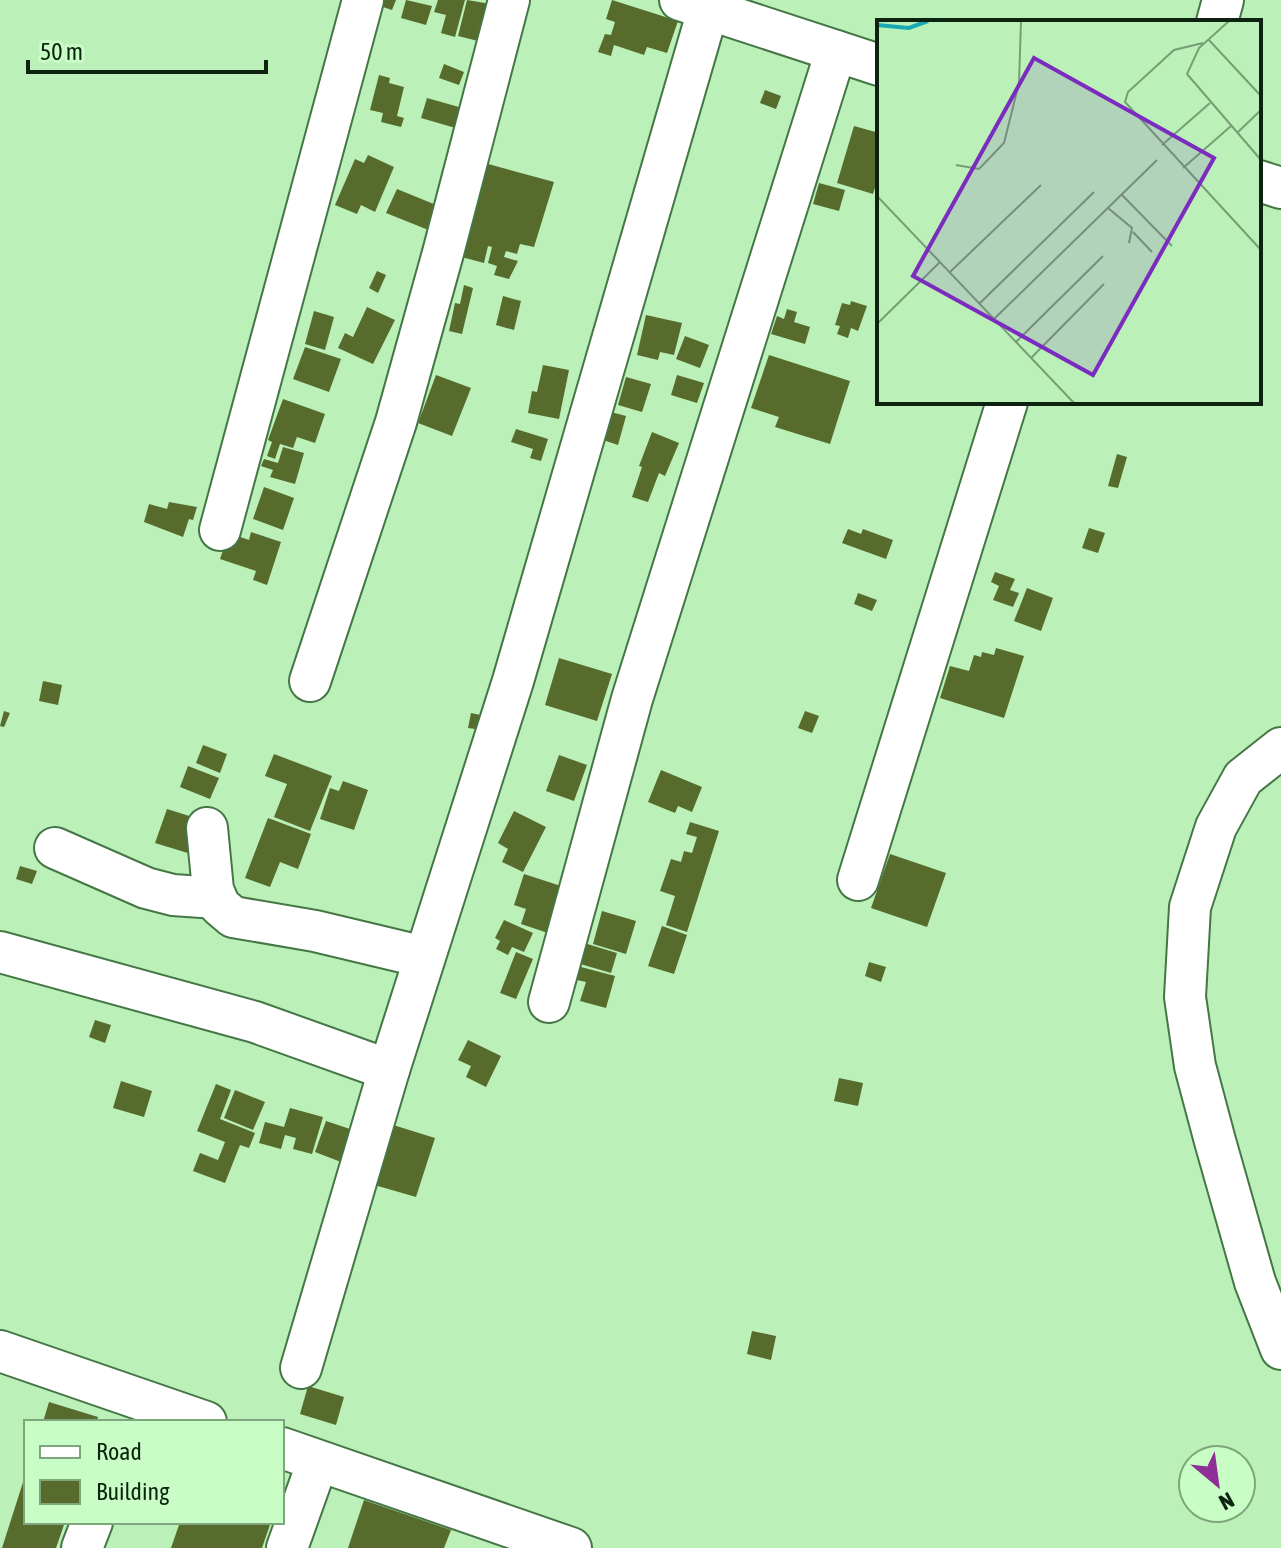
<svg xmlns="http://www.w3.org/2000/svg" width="1281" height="1548" font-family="'Asap Condensed',sans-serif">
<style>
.building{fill:#576b2c}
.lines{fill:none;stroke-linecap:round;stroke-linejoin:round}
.minor-casing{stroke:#457645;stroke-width:44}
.minor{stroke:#fff;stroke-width:40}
.inset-river{fill:none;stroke:#19a9b5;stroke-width:4}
.inset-road{fill:none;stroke:#769e75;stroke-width:2}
.view{fill:#7b2cbf;fill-opacity:0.15;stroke:#7b2cbf;stroke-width:4}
.inset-edge{fill:none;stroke:#0e230f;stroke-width:4}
</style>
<rect width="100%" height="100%" fill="#bbf0b9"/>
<g class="building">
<path d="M372,0H396L392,10L371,3Z"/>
<path d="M406,0L432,6L426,25L401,18Z"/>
<path d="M438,0H465L455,37L441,33L446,15L434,12Z"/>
<path d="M467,0L491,4L482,42L458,36Z"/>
<path d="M612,0L678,21L667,53L647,47L644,55L614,45L611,56L598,52L605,34L611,35L615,22L606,19Z"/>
<path d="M444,64L464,72L459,85L439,78Z"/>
<path d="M379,75L390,78L389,83L404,87L397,116L404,118L401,127L381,122L383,113L370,110Z"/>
<path d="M765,90L781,96L776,109L760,103Z"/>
<path d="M427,98L466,109L459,129L421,118Z"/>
<path d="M854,126L879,133V175L873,194L837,183Z"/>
<path d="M368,155L394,167L375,212L361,205L357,214L335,205L355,159L364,163Z"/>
<path d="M481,162L554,182L534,247L520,244L517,254L506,251L504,257L518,261L509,279L494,275L497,266L488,263L492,247L488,246L484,263L454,255Z"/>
<path d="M819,183L845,190L839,211L813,204Z"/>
<path d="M397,189L446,209L436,233L386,213Z"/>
<path d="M377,271L386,275L378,293L369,288Z"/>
<path d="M464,285L473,288L462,334L449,331L455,303L460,304Z"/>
<path d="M503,296L521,301L514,330L496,325Z"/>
<path d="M851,301L867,306L858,331L851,328L848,338L837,334L840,326L835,325L842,303L850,305Z"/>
<path d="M367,307L395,320L373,364L338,348L345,333L353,337Z"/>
<path d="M787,309L797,312L794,322L810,327L805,344L771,334L777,316L784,319Z"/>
<path d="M314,311L334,317L325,350L305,344Z"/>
<path d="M646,315L682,323L674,355L660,352L658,360L637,355Z"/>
<path d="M685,336L709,345L700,368L676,359Z"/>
<path d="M305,347L341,359L329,392L293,379Z"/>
<path d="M769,355L850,381L830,444L775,427L779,417L751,408Z"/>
<path d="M543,365L569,370L559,419L528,413L532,391L537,392Z"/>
<path d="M436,375L471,388L452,436L418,423Z"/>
<path d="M677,375L704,383L697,403L671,395Z"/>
<path d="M626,377L651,384L642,412L618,405Z"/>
<path d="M283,399L325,414L315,443L297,437L293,448L280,444L275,459L267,456L272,442L268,440Z"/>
<path d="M611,412L626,416L618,445L603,440Z"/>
<path d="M516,429L548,439L541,461L530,458L533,449L511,442Z"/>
<path d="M652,432L679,443L665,476L659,473L648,502L632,497L642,467L639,466Z"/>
<path d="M283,447L304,453L295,484L270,477L273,470L261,466L264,459L278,463Z"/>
<path d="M1117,454L1127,457L1118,488L1108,486Z"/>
<path d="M264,487L294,498L283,530L253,519Z"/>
<path d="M169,502L197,507L193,520L189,519L183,537L144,522L149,504L167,509Z"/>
<path d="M1089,528L1105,533L1098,553L1082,548Z"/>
<path d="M848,529L861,534L863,529L893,540L886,559L842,543Z"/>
<path d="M251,532L281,542L267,585L253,580L256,571L220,559L229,533L249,540Z"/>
<path d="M995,572L1015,579L1010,590L1019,593L1013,607L993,600L999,586L991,582Z"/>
<path d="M1027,588L1053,598L1041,631L1014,621Z"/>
<path d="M858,593L877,600L872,611L854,604Z"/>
<path d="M996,648L1024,656L1004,718L940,698L950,666L969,671L974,655L981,657L982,652L994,655Z"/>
<path d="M559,658L612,674L597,721L545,705Z"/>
<path d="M43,681L62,685L58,705L39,701Z"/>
<path d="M4,711L10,713L4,727L0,726Z"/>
<path d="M805,711L819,716L812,733L798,728Z"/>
<path d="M471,713L485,716L482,730L468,728Z"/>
<path d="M203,745L227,754L220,773L196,763Z"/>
<path d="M274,754L332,776L310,831L274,817L287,784L265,776Z"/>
<path d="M559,755L587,765L574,801L546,791Z"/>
<path d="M188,766L219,778L210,799L180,787Z"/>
<path d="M661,770L702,787L692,812L678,806L675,813L648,802Z"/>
<path d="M343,781L368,790L354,830L320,819L330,788L339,791Z"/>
<path d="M167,809L202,820L191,854L155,843Z"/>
<path d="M514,811L546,827L523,872L502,862L508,849L498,843Z"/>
<path d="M268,818L311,834L298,869L280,862L270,887L245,878Z"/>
<path d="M690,822L719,831L687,932L666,925L675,896L660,891L671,859L681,862L684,851L692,853L697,837L686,834Z"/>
<path d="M890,854L946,873L927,927L871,908Z"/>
<path d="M20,866L37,871L32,884L16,879Z"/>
<path d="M524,874L564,887L548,933L521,924L526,909L514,905Z"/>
<path d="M602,911L636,921L626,954L593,944Z"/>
<path d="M504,920L533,933L524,952L512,947L508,955L496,949L500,941L495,938Z"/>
<path d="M662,926L687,935L674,974L648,966Z"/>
<path d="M584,943L617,953L611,973L577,963Z"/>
<path d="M516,952L533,959L516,999L500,993Z"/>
<path d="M869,962L886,967L881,982L865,976Z"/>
<path d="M581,967L615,976L606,1008L580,1001L586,982L577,980Z"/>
<path d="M95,1020L111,1025L105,1043L89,1037Z"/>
<path d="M468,1040L501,1056L486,1087L466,1077L471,1066L458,1060Z"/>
<path d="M839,1078L863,1083L858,1106L834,1101Z"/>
<path d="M121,1081L152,1091L144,1117L113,1108Z"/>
<path d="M216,1084L231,1090L220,1119L255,1133L249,1148L240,1145L225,1183L193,1171L200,1153L218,1160L225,1142L197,1131Z"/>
<path d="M235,1090L265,1102L253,1130L224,1118Z"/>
<path d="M290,1108L323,1117L312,1154L293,1149L296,1138L285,1135L281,1149L259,1143L265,1122L284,1127Z"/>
<path d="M326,1121L353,1130L341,1162L315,1152Z"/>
<path d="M390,1124L435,1138L416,1197L371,1184Z"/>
<path d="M752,1331L776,1336L771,1360L747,1354Z"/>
<path d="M308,1386L344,1397L336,1425L300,1414Z"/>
<path d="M49,1402L98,1417L97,1422H43Z"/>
<path d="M25,1476L26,1522H65L56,1548H2Z"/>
<path d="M364,1500L451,1530L444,1548H348Z"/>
<path d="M180,1522H271L262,1548H171Z"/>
</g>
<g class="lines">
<defs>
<g id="minor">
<path d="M680,0L879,65"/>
<path d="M1217,22L1223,0"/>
<path d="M1259,181L1281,188"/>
<path d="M220,530L363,0"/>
<path d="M310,681L396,422L443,253L509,0"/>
<path d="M1281,748L1243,778L1216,827L1190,907L1185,997L1195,1066L1215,1141L1255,1282L1281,1349"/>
<path d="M207,828L213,890L220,906L233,917L315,931L424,957"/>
<path d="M55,848L146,888L173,895L216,898"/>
<path d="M858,880L1007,402"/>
<path d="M0,952L255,1022L389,1070"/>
<path d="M549,1002L632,699L836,51"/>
<path d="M0,1351L206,1422"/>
<path d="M301,1368L389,1070L513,681L708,10"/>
<path d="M282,1448L571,1548"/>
<path d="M82,1548L92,1522"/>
<path d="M287,1548L318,1461"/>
</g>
</defs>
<use href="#minor" class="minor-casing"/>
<use href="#minor" class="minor"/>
</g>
<g transform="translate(877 20)">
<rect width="384" height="384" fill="#bbf0b9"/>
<path class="inset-river" d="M0,5L32,8L51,1"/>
<path class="inset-road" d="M352,1L322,28L310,54L384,140M331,19L384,76M326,23L297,30L251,72L248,82L384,230M360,113L384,90M285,125L333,83M79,145L102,149L127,123L142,63L144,1M306,148L354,106M245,175L295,226M0,176L197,383M231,188L255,208L252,223M256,212L275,232M73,252L164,165M103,283L217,172M117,299L280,140M0,304L63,242M139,322L226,236M154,338L227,264"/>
<path class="view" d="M157,38L337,138L216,355L36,256Z"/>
<rect width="384" height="384" class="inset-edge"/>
</g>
<rect x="24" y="1420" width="260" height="104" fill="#c8fec6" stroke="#7ea67d" stroke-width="2"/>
<rect x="40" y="1446" width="40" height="12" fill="#ffffff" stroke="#7ea67d" stroke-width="2"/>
<text x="96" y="1460" font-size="24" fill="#0e230f">Road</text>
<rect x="40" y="1480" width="40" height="24" fill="#576b2c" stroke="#7ea67d" stroke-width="2"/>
<text x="96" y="1500" font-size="24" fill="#0e230f">Building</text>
<g transform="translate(1217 1484) rotate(151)"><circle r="38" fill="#c8fec6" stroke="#7ea67d" stroke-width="2"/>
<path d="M0-6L14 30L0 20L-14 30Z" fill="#8e2e97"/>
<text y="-12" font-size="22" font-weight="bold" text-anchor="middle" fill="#0e230f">N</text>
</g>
<path d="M28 60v12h238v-12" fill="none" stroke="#0e230f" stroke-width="4"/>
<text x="40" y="60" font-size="24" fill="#0e230f" stroke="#c8fec6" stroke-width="6" paint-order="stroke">50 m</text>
</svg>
